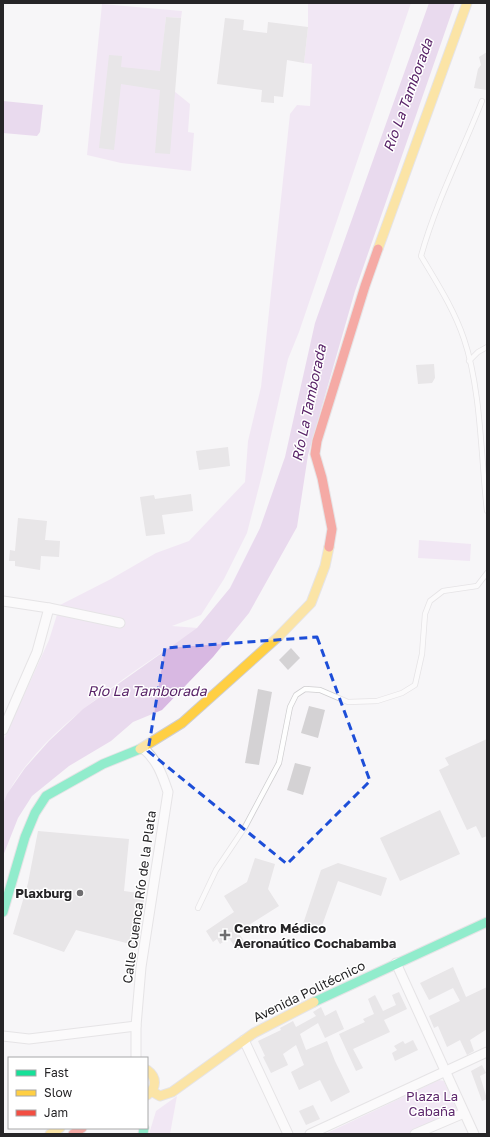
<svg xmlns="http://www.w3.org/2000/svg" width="490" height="1137" font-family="'Golos Text',sans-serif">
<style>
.green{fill:#e9d6ef}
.water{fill:#d8b8e2}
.building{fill:#d4d2d4}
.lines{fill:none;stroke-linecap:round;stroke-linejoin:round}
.lane-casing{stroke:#cfced0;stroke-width:6}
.street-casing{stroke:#cfced0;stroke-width:11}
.fast-casing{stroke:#cfced0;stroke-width:11}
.slow-casing{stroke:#cfced0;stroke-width:11}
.jam-casing{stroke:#cfced0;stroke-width:11}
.lane{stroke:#fefefe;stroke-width:4.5}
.street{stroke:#fefefe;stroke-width:9}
.fast{stroke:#16e098;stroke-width:9}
.slow{stroke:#ffcf43;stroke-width:9}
.jam{stroke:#f24e42;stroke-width:9}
.marked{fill:none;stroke:#1d4ed8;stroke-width:3;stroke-dasharray:8 5;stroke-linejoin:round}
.poi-dot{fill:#6f6e70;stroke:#fff;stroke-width:1.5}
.labels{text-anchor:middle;stroke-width:3;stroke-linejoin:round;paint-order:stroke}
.poi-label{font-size:13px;font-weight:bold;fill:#262527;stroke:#fff;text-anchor:end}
.street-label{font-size:13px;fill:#262527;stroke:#fff}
.park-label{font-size:13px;fill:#5d276c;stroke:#fff}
.water-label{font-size:14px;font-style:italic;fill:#582267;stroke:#fff}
</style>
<rect width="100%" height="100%" fill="#f7f5f8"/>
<g class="green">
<path d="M308,3H411L299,332L288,359L263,471L247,533L224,579L201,615L172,626L198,628C135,672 33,732 3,804V741L49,640L60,605L111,579L156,553L189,541L245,482L248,441L261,387L290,114L297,105L310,106L312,64L304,63L308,27Z"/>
<path d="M102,4L182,11L181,18L166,17L159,89L174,91L190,104L188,132L194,133L191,171L121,163L87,155Z"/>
<path d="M419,540L471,544L470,561L418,558Z"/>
<path d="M439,1080L444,1081L457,1110L455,1113L407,1134H325Z"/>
<path d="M177,1096L170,1134H149L156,1111Z"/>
</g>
<g class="water">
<path d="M429,3H455L355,291L308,455L297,527L249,613L213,657L162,710L133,722L111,741L69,766L32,796L18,818L3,856V804L7,794L25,768L49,741L83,709L197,628L230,588L260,528L285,457L315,323Z"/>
<path d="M3,101L43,105L40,132L37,136L3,133Z"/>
</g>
<g class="building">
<path d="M166,17L181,18L170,154L155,153L160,90L121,84L114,150L99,148L109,55L122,56L121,67L160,71Z"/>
<path d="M225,18L244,20L243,30L267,33L268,22L308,27L304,63L287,60L283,97L274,96V103L261,102L262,90L217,84Z"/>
<path d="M487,52V90L474,88L478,69L481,65L479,57Z"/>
<path d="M434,364L435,378L432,383L418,384L416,365Z"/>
<path d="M228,447L230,466L199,470L196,451Z"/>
<path d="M191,494L193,511L162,515L165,534L146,536L140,497L154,495L155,499Z"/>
<path d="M18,518L47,521L45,540L60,541L59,557L41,556L40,570L15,566V561H9L10,550L15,551Z"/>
<path d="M291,648L300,658L288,670L279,660Z"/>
<path d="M258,689L272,692L259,765L245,763Z"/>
<path d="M309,706L325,710L318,738L301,733Z"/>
<path d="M487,739V836L482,838L476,826L467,830L439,770L449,765L445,758Z"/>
<path d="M295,763L311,767L303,795L287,790Z"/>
<path d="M440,810L460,854L400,881L380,838Z"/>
<path d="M38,831L129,839L124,891L145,894L138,946L76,930L64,952L13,934L28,883Z"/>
<path d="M255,858L275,864L268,889L279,906L238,932L246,944L237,950L229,938L220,944L217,939L213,942L206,931L234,912L224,896L247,882Z"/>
<path d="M338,863L387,878L381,896L338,881L320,931L303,924L321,870Z"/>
<path d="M453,967L466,997L487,987V1029L470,1040L474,1051L467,1055L460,1040L447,1047L438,1026L434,1028L429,1016L460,1001L453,988L429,1000L420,983Z"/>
<path d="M399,992L407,1009L384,1020L390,1032L353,1049L363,1068L356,1071L339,1034L365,1022L363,1019L374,1014L368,999L375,995L383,1011L396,1005L392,995Z"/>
<path d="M321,1007L325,1016L336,1010L344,1029L325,1038L318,1023L300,1034L306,1050L327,1041L335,1061L350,1092L331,1102L320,1080L299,1090L291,1072L304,1065L296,1045L283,1054L288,1065L271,1073L263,1057L265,1056L258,1041L281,1030L280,1028L293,1021L296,1027L316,1016L313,1012Z"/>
<path d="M413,1040L418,1050L395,1061L392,1053L397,1050L394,1046L403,1041L405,1044Z"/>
<path d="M482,1065L486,1073L480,1076L487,1099L482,1101L471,1071Z"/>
<path d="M313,1105L320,1119L306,1125L299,1111Z"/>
</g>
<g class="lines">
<defs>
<g id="lane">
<path d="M482,101C462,152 436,202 421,256C437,283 454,309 464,339C481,389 481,458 487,511"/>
<path d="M469,361L478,352L487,347"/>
<path d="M198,908L216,870L245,827L279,763L290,707L296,695L305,689L320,690L348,702L377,701L402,693L415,685L422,654L425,614L430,601L443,591L477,586L487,573"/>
</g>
<g id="street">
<path d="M3,601L49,608L120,623"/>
<path d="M3,730L37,652L49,608"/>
<path d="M396,963L474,1134"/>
<path d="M3,1036L29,1039L136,1026"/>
<path d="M244,1040L288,1134"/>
<path d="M136,1058V1026L141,967L168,792C162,774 157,760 143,748"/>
<path d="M310,1134L487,1052"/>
<path d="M415,1134L464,1113"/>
</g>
<g id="fast">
<path d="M3,912L25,837L35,813L46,796L103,764L140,749"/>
<path d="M314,1002L487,922"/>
<path d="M143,1134L144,1128"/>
</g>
<g id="slow">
<path d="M378,249L467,3"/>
<path d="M140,749L182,723L279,636L311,603L325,566L329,547"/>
<path d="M147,1070C157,1077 157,1088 147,1095"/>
<path d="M153,1092L160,1096L172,1092L254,1033L314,1002"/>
<path d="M50,1134L60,1128"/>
</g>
<g id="jam">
<path d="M329,547L332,529L322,478L315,454L317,441L365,286L378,249"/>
<path d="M73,1134L82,1128"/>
</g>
</defs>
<use href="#lane" class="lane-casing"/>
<use href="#street" class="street-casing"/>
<use href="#fast" class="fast-casing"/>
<use href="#slow" class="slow-casing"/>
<use href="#jam" class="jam-casing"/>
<use href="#lane" class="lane"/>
<use href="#street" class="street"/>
<use href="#fast" class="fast"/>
<use href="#slow" class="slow"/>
<use href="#jam" class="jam"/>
</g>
<path d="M0 0H490V1137H0ZM317,637L370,781L287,864L148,751L165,648Z" fill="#f7f5f8" fill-opacity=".55" fill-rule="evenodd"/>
<path class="marked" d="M317,637L370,781L287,864L148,751L165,648Z"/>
<g class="poi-dot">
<circle cx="80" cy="893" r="4"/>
<path d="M223 929h4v4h4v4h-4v4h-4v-4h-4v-4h4z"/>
</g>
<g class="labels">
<g class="poi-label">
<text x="72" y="898">Plaxburg</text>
<text x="234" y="933" text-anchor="start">Centro Médico<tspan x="234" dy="15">Aeronaútico Cochabamba</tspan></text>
</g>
<g class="street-label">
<text transform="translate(139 897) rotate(-82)" y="5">Calle Cuenca Río de la Plata</text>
<text transform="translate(309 991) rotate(-26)" y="5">Avenida Politécnico</text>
</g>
<g class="park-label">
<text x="432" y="1101">Plaza La<tspan x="432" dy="15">Cabaña</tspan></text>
</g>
<g class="water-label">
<text transform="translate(408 95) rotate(-70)" y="5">Río La Tamborada</text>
<text transform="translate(309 403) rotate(-78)" y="5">Río La Tamborada</text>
<text x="147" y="696">Río La Tamborada</text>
</g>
</g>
<rect width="490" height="1137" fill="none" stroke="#262527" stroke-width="8"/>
<rect x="8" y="1057" width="140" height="72" fill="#ffffff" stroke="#a8a8a9"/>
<rect x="16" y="1070" width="20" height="6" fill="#16e098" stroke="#a8a8a9"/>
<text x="44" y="1077" font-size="12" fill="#262527">Fast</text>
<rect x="16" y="1090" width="20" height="6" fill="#ffcf43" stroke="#a8a8a9"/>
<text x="44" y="1097" font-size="12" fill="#262527">Slow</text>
<rect x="16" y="1110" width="20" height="6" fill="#f24e42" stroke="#a8a8a9"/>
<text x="44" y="1117" font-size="12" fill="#262527">Jam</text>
</svg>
